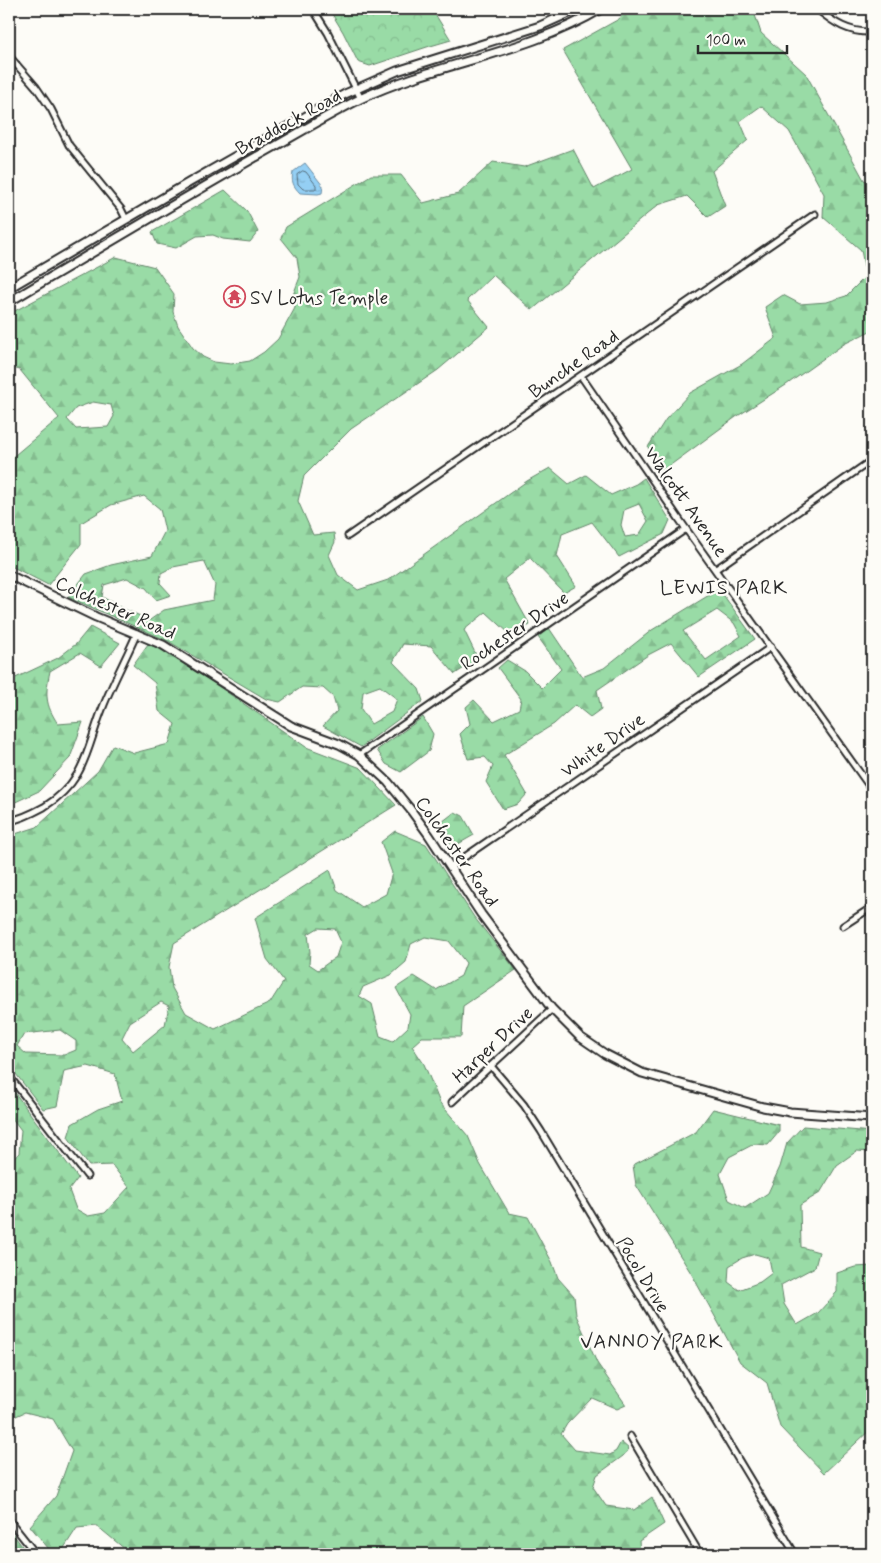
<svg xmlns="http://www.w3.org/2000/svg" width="881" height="1563" font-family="Mynerve,sans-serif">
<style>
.forest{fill:url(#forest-firs);stroke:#628368;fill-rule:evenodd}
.park{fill:url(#park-crowns);stroke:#628368}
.water{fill:url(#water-ripples);stroke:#6a8da4}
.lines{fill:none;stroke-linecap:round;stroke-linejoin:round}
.shore{stroke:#556d7b;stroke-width:1}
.street-casing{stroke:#2b2b2b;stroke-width:9}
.secondary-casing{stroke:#2b2b2b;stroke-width:11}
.street{stroke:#fdfcf7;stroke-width:5}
.secondary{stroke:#fdfcf7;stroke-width:7}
.labels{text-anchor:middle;stroke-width:4.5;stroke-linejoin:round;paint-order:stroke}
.street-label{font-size:19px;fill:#2b2b2b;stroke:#fdfcf7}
.poi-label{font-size:19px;fill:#2b2b2b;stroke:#fdfcf7;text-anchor:start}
.neighbourhood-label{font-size:20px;letter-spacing:1px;fill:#2b2b2b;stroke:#fdfcf7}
</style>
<defs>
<pattern id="forest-firs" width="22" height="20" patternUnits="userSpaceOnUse" patternTransform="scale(1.25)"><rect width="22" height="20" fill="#99dba6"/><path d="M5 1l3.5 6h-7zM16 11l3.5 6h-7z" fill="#84bc8f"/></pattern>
<pattern id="park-crowns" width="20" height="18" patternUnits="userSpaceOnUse" patternTransform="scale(1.25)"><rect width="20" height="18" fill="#99dba6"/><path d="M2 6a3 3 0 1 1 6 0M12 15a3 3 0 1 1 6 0" fill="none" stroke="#84bc8f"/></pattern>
<pattern id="water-ripples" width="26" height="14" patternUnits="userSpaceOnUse" patternTransform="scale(1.25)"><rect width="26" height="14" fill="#94cff4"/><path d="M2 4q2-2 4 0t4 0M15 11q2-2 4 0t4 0" fill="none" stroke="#80b2d1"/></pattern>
</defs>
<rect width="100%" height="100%" fill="#fdfcf7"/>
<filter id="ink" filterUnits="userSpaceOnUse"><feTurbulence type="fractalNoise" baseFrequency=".02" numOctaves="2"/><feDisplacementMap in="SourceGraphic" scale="10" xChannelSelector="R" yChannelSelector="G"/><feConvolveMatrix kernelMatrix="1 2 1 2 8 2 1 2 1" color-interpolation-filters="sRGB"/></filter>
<g filter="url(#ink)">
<g class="forest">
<path d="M628,9H753L761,33L806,74L864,180L872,183V330L844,344L786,385L736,417L661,472L648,447L666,419L690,393L742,364L776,338L765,307L783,295L800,304L827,302L846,296L866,276L861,250L823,217L824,194L789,131L761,106L740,121L748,140L712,171L725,206L708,217L687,196L658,205L532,310L493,275L467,300L489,327L438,370L351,429L304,476L298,501L313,535L334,533L335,542L329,555L338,575L358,590L388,580L527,481L550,468L569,484L586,475L611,495L636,484L644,478L670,520L664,534L619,557L592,522L562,534L557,556L576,586L564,593L530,558L504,579L530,625L511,635L486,612L464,630L478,659L455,674L431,646L403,644L393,662L419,689L423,701L361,747L323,726L337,711L333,697L323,688L302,687L280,702L266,699L168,641L68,597L86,574L111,565L152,556L165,531L160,509L144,496L111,505L81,523V544L48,585L9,565V460L59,418L20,370L9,367V314L116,257L155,267L174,294L173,312L178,326L193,348L203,357L214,362L231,364L250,361L264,352L278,339L295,308L293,295L300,277L297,258L281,238L286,227L371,175H401L423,203L458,194L493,162L524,167L573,149L594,189L632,169L563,50L619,19ZM93,402L111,405L114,416L108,427L76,429L67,419L76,408ZM639,504L648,521L639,535L625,537L621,525L624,510ZM204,561L215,585L213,600L164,610L150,620L126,610L102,597L104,585L127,578L146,588L156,600L171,595L160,583L161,573L173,567ZM380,686L397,699L392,712L371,724L361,709L363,692Z"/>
<path d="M225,190L247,211L258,232L250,242L223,239L213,235L197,236L176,248L157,244L152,232Z"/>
<path d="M719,589L755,639L699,677L671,643L648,655L597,690L601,709L590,717L575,705L554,724L504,755L527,794L518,804L503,809L486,782L493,766L485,757L468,759L460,734L470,724L466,707L474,700L494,721L519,709L521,699L498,668L507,660L525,671L542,688L561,669L538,637L549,628L582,677L604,668L652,630ZM717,610L734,623L741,636L706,660L683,631Z"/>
<path d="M90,627L120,643L101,666L80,653L50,671C45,695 45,704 58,724L83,722L70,758L39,791L9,805V681L58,658L76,644Z"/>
<path d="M148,644L172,654L306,747L361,768L396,805L174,943L169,967L172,988L186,1013L215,1029L270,1003L284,981L267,959L255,918L330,870L337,890L362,907L386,894L392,873L381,842L395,831L426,844L474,917L516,970L463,1006L461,1037H422L412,1046L424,1064L440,1103L468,1136L480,1164L509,1213L528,1217L552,1262L558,1278L574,1296L576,1315L597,1363L626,1405L617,1409L592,1398L567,1424L561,1434L575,1450L610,1455L616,1451L621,1442L629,1449L623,1456L597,1475L593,1487L606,1506L634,1510L652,1497L664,1524L639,1541L640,1554H131L97,1526L77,1528L60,1554H53L30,1526L56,1496L72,1451L53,1419L25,1412L9,1419V1164L19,1153L21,1130L9,1114V1085L78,1178L69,1190L76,1209L88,1216L105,1213L129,1187L112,1165L89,1166L68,1137L72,1124L98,1109L122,1101L115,1074L88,1066L64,1071L57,1106L43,1109L9,1065V836L37,827L98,771L113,745L134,753L169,744L175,724L159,711L155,683L133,665ZM318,928L335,929L341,942L336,957L318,970L309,964L310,952L308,934ZM425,937L449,941L466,963L461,976L436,990L414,976L396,988L410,1014L408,1027L393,1041L380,1036L372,1004L359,996L363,987L391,975L406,962L411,944ZM161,1002L169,1006L165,1025L133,1051L122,1038L130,1022ZM60,1030L76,1041V1050L64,1055L26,1054L17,1046L24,1034Z"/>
<path d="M423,717L433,734L429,751L401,772L386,764L377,750Z"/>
<path d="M455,812L463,816L474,835L453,847L438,825Z"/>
<path d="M713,1109L779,1125V1132L768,1145L754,1144L729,1157L720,1174L729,1200L745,1208L768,1193L780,1167L787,1143L803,1126L872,1132V1152L857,1151L837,1165L820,1193L800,1205L801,1247L819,1252L815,1267L781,1285L784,1304L797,1325L818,1313L837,1292V1273L855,1267L872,1266V1428L824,1473L780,1427L767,1383L740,1362L691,1273L636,1185L633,1165L696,1132ZM755,1254L769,1258L772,1273L760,1282L739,1290L728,1282L729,1266L742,1258Z"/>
<path d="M9,1529L28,1554H9Z"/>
</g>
<path class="park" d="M329,9H432L451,40L427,47L370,66L358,62L343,32Z"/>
<path class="water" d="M305,163L323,186L322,193L318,194L300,193C293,186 291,181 293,172Z"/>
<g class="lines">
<path class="shore" d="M303,171L306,172L316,185V189H303L298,184L297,175Z"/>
<defs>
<g id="street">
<path d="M313,9L328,33L361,99"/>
<path d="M817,9C834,23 849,33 872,32"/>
<path d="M9,56L36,87L51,109L69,145L121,209L126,219"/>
<path d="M581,376L686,529L872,790"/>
<path d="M348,536L815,214"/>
<path d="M716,569L872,460"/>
<path d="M359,755L686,529"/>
<path d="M9,821C21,819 33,813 44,807C87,780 86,749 103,707C113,682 126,658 137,633"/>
<path d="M450,867L771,647"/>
<path d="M843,926L872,907"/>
<path d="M491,1066L524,1105L541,1131L795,1554"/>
<path d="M9,1076L87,1176"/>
<path d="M452,1102L552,1009"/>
<path d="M630,1436L700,1554"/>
<path d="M9,1520L36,1554"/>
</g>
<g id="secondary">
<path d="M9,288L190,182L345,94L397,71L540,26L578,9"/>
<path d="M9,302C90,254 172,205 254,158C289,139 324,117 360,99C438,62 526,54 601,9"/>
<path d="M9,575L96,617L163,645L291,726L339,744L359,755L388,782L410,809L429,835L481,914L552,1009L580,1037L605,1054L642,1073L763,1107L790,1112L872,1118"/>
</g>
</defs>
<use href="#street" class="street-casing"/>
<use href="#secondary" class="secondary-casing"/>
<use href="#street" class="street"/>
<use href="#secondary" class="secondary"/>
</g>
</g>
<defs>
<symbol id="temple-ring" viewBox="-11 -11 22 22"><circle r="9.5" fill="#fdfcf7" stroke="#d1495b" stroke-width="1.5"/><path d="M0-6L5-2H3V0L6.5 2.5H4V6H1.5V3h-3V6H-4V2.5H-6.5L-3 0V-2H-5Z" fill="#d1495b"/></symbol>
</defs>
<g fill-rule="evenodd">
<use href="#temple-ring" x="222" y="284" width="25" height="25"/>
</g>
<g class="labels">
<g class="street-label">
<text transform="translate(288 121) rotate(-29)" y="7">Braddock Road</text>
<text transform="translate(573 363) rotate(-35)" y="7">Bunche Road</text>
<text transform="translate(687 501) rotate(55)" y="7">Walcott Avenue</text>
<text transform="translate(116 607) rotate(24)" y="7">Colchester Road</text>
<text transform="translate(514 630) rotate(-34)" y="7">Rochester Drive</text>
<text transform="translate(602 744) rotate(-35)" y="7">White Drive</text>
<text transform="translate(458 851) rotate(55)" y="7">Colchester Road</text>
<text transform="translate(492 1044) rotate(-43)" y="7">Harper Drive</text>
<text transform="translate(644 1274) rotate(59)" y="7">Pocol Drive</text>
</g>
<g class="poi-label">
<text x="250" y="304">SV Lotus Temple</text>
</g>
<g class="neighbourhood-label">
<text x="724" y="594">LEWIS PARK</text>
<text x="652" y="1348">VANNOY PARK</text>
</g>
</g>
<rect width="881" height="1563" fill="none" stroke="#fdfcf7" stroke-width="30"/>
<rect x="15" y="15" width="851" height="1533" fill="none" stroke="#2b2b2b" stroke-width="2" filter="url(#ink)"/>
<path d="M698 45v8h89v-8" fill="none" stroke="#2b2b2b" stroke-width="2.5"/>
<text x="706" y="45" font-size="15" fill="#2b2b2b" stroke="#fdfcf7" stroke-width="4" paint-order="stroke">100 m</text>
</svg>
